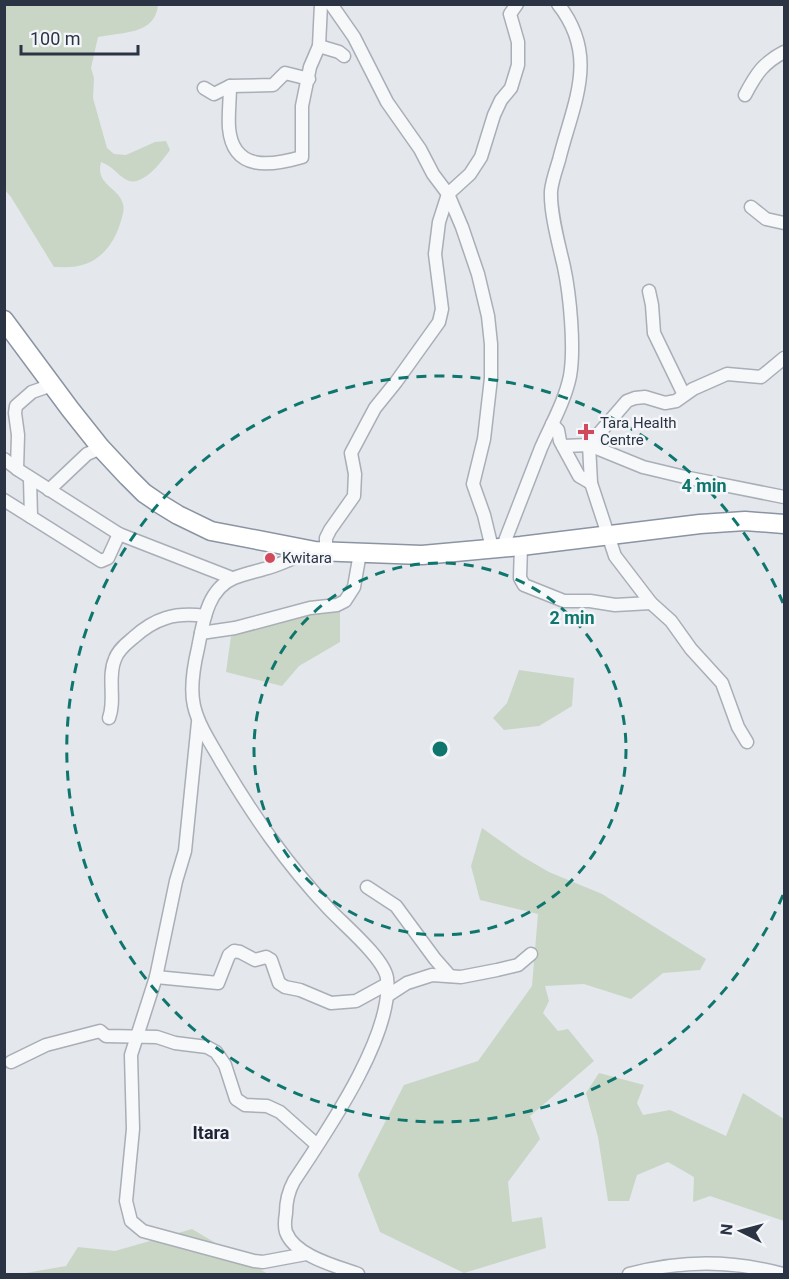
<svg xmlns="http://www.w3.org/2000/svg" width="789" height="1279" font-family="Roboto,sans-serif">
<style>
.green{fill:#c9d6c5}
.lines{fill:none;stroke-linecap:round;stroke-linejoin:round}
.minor-casing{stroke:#a9aeb7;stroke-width:15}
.highway-casing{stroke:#8b94a3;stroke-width:21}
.minor{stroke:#f7f8fa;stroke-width:12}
.highway{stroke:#fff;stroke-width:18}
.ring{fill:none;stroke:#0f766e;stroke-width:3;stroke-dasharray:10 8}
.poi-dot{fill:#d1495b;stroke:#f4f6f9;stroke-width:2}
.labels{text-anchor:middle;stroke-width:5;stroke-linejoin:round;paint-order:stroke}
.poi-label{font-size:15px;fill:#2b3445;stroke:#f4f6f9;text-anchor:start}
.quarter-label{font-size:18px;font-weight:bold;fill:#1d2536;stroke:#f4f6f9}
.centre{fill:#0f766e;stroke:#f4f6f9;stroke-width:3}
.ring-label{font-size:18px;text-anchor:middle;font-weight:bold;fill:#0f766e;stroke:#f4f6f9;stroke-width:5;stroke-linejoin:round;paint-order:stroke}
</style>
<rect width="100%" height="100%" fill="#e4e7ec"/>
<g class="green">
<path d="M4,5H158C155,35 122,32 98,37L91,68L94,78L93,98L107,148L114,154L126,155L155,142L166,141L170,150C162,161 141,190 125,179C116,173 112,166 101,162C95,185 119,187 123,204C125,212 121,220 119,227C113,244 101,260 82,265C74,268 63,267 54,267L11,197L5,190Z"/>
<path d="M337,605L340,612V642L299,666L282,686L226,672L232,629Z"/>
<path d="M519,670L574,678L572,706L539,726L504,730L493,718L507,703Z"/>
<path d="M482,828L523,857L549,872L602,894L706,959L700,970L663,973L631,999L584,984L545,986L549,1001L543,1013L558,1031L568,1029L594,1061L530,1116L540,1139L508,1182L512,1222L542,1217L546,1248L464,1273L380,1232L358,1175L404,1085L478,1061L532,986L538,914L480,900L471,866Z"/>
<path d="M599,1073L644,1085L637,1103L643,1115L670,1110L726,1136L743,1093L784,1119V1221L710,1196L693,1202L694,1177L668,1162L637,1175L629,1201H608L598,1137L586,1093Z"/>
<path d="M192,1229L268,1274H20L66,1266L78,1247L115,1251Z"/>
</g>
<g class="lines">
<defs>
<g id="minor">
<path d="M331,4L354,37L387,102L420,149L433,174L448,194L462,227L478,274L488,316L491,344V378L484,439L473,484L484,515L492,548"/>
<path d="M319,46L339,52L344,56"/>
<path d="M230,86C230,100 228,114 229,128C233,172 271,166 302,157V106L310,67L319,46L321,4"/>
<path d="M204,88L214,94L230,86L273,85L285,73L309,79"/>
<path d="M745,95C756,74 763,63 784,52"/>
<path d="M751,207L766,219L784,223"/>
<path d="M649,291L652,305L654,333L684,395"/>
<path d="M552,424L558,430L560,441L579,476L591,483"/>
<path d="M563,446L589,445L643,467L689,478L784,497"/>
<path d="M4,459L20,471L119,534L232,578"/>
<path d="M17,469L18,435L15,413L16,406L32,392L52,385"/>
<path d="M30,478L31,517"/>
<path d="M49,490L87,454L101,448"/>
<path d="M4,500L101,561L108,558L119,534"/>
<path d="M503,546C516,513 528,481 541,448C551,425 565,401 570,376C575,348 570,295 564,267C559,245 550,213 551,191C552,181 556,170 559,160C573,103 600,57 558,4"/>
<path d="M521,546L520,578L524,585L564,601H590L615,605L651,603"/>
<path d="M311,552C295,556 281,565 264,569C254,572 244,574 234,578C207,589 203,623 198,648C194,665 190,689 194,706C199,727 212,745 222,763C254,817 286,863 329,909C343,924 384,958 387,978C394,1035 325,1134 294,1181C288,1192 286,1201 286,1213C285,1219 284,1226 286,1232C295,1256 336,1266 358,1274"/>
<path d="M326,552V538L330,530L354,496L355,474L351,453L375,408L396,382L439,322L442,309L435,254L439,222L448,194L470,174L481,157L494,115L501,100L511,88L518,65V42L510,14L517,4"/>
<path d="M201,633L235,628L310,608L337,605L345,601L354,587L360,553"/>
<path d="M109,718C116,700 107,677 115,659C118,650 127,643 133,638C155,618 175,612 205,616"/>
<path d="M198,722L185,851L176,881L156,977L131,1055L133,1129L126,1201L131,1221L143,1231L254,1261L263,1262L306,1254"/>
<path d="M747,742L738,727L722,683L691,649L671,621L651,603L615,556L591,483L589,445L627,401L635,398L645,397L665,403L676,401L693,389L727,374L761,377L784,358"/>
<path d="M367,887L396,906L435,959L450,976"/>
<path d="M156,977L218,983L229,955L234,951L240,952L255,960L266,957L271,960L279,983L285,987L300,990L331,1003L356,1001L387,984"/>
<path d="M387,996L407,983L432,975L461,977L497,970L518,965L531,954"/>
<path d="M11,1062L46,1045L100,1031L106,1036L157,1037L175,1043L207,1047L216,1052L225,1065L236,1099L245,1105L267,1106L280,1112L317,1145"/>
<path d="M629,1274C683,1260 730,1260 783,1274"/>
</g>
<path id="highway" d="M4,320L70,409L101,448L128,477L144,493L160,504L178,515L211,531L315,551L422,555L521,546L700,524L745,521L784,524"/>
</defs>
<use href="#minor" class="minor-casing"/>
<use href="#highway" class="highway-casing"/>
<use href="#minor" class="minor"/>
<use href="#highway" class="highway"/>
</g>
<g class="ring">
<circle cx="440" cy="749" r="186"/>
<path d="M783 895A373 373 0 1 1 783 603"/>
</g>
<g class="poi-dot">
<path d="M583 423h6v6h6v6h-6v6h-6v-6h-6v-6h6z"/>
<circle cx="270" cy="558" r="6"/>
</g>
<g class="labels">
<g class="poi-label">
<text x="600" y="428">Tara Health<tspan x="600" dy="17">Centre</tspan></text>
<text x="282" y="563">Kwitara</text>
</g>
<g class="quarter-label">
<text x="211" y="1139">Itara</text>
</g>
</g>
<circle cx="440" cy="749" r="9" class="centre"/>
<g class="ring-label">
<text x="704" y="492">4 min</text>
<text x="572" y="624">2 min</text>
</g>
<rect width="789" height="1279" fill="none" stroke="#2b3445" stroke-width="12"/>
<g transform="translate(741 1231) rotate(276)" stroke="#f4f6f9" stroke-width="4.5" paint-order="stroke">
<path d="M0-4.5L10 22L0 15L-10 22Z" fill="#2b3445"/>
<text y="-9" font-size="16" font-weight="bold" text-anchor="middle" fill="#2b3445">N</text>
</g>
<path d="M21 45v9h117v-9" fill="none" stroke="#2b3445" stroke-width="3"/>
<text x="30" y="45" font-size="18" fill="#2b3445" stroke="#f4f6f9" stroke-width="4.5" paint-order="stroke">100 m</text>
</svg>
